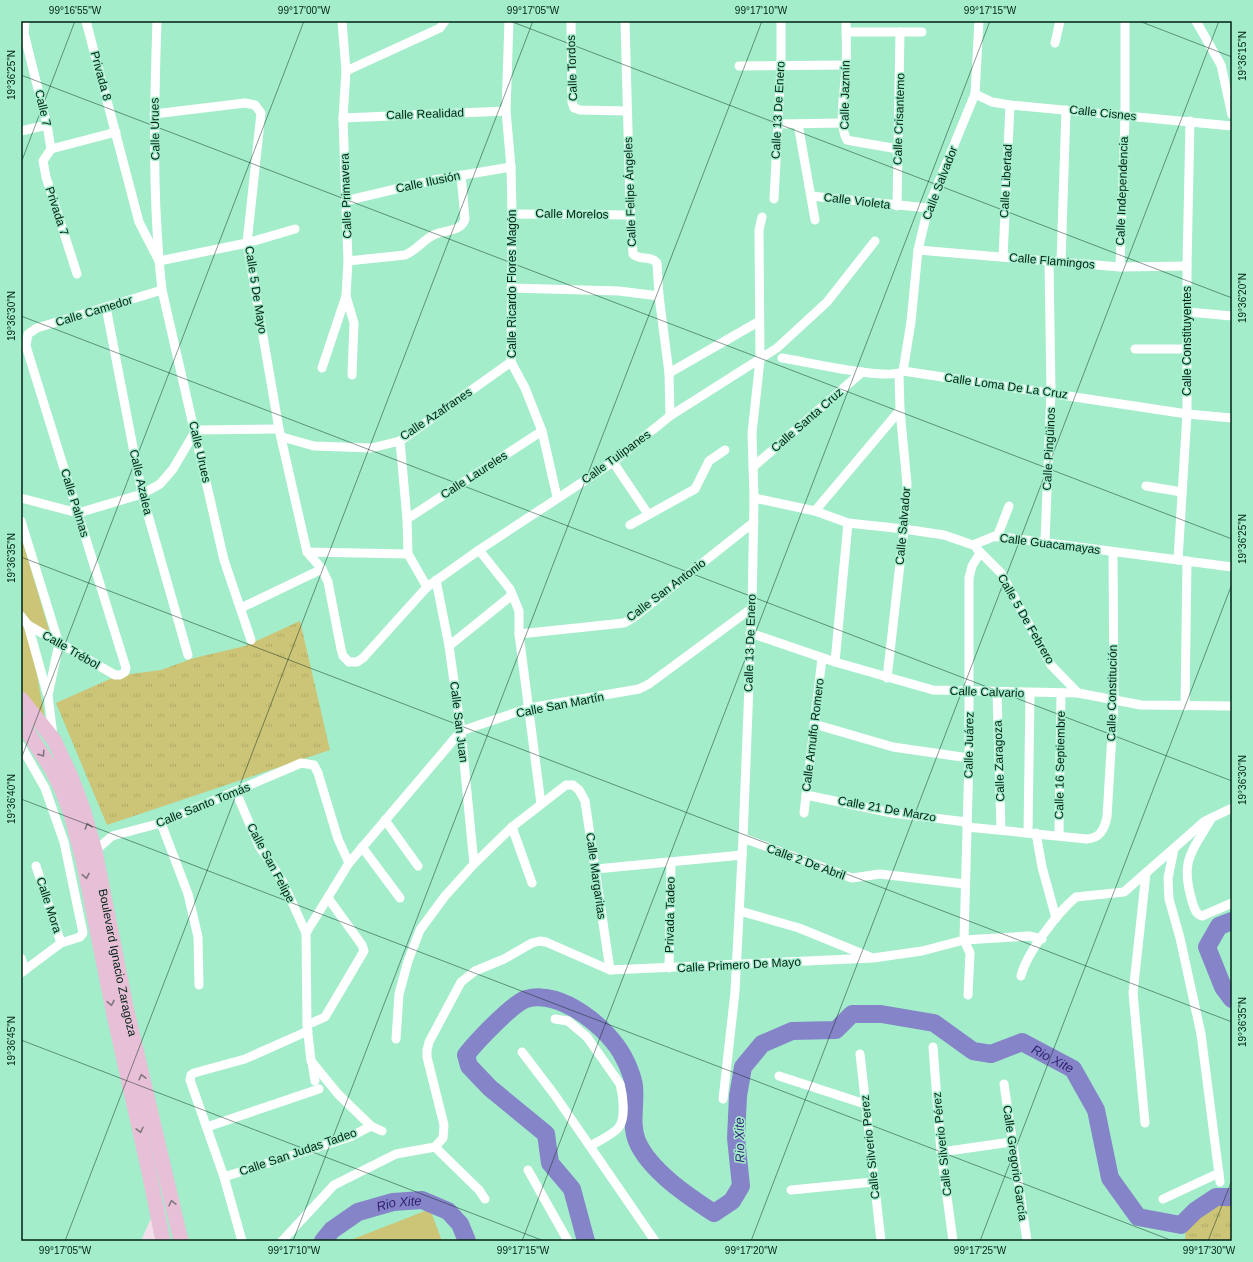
<svg xmlns="http://www.w3.org/2000/svg" width="1253" height="1262" font-family="Arial,sans-serif">
<style>
.grass{fill:url(#grass-tufts)}
.park{fill:#ccc578}
.lines{fill:none;stroke-linecap:round;stroke-linejoin:round}
.river{stroke:#8684c9;stroke-width:18}
.street{stroke:#fff;stroke-width:9}
.secondary{stroke:#f3dfeb;stroke-width:13}
.primary{stroke:#e7bfd6;stroke-width:15}
.oneway{stroke:#80787f}
.ticks{fill:none;stroke:#022115;stroke-width:1;stroke-opacity:0.45}
.labels{text-anchor:middle;stroke-width:3;stroke-linejoin:round;paint-order:stroke}
.street-label{font-size:12px;fill:#022115;stroke:#a3edcb}
.water-label{font-size:13px;font-style:italic;fill:#2e1f70;stroke:#a3edcb}
.neatline{fill:none;stroke:#022115;stroke-width:1.5}
.ticks-label{font-size:10px;text-anchor:middle;fill:#022115}
</style>
<defs>
<pattern id="grass-tufts" width="24" height="20" patternUnits="userSpaceOnUse"><rect width="24" height="20" fill="#ccc578"/><path d="M3 7l-1-3M5 7V3M7 7l1-3M15 17l-1-3M17 17v-4M19 17l1-3" fill="none" stroke="#aea967"/></pattern>
</defs>
<rect width="100%" height="100%" fill="#a3edcb"/>
<g class="grass">
<path d="M300,621L330,750L107,825L56,703L110,679L131,674L161,670L194,658L245,646Z"/>
<path d="M1232,1198V1241H1185L1186,1222L1217,1199Z"/>
</g>
<g class="park">
<path d="M21,536L52,640L28,625L45,719L21,692Z"/>
<path d="M430,1209L442,1241H348Z"/>
</g>
<g class="lines">
<g class="river">
<path d="M1232,921L1219,926L1207,947L1223,987L1232,999"/>
<path id="s1" d="M323,1241L332,1230L358,1212L393,1202L422,1200L448,1211L460,1224L467,1241"/>
<path id="s2" d="M586,1241L572,1189L550,1163L546,1134L490,1088L469,1066L466,1055C476,1042 512,1004 526,999C560,988 610,1029 624,1058C628,1065 633,1078 634,1086C636,1104 630,1124 637,1141C649,1170 688,1196 714,1213L732,1201L741,1186L736,1138L738,1096L743,1067L762,1044L792,1031L836,1030L852,1014H881L934,1023L973,1051L991,1054L1022,1042L1073,1069L1096,1110L1110,1178L1138,1217L1181,1225L1195,1211L1216,1197H1232"/>
</g>
<g class="street">
<path d="M25,21L24,33L47,125L51,149"/>
<path d="M86,21L139,222L159,261L247,243L295,229"/>
<path d="M157,21C154,110 152,201 162,290L224,560L251,640"/>
<path d="M509,21L506,111L511,167L512,214L511,362L525,388L542,431L557,497"/>
<path d="M571,21L572,102L574,108L580,110L627,111"/>
<path d="M625,21L630,203L633,254C639,261 651,255 657,263L659,296L669,373L670,416"/>
<path d="M846,21C846,36 847,50 846,65C846,86 837,122 847,140L852,141L898,149"/>
<path d="M1196,21L1221,65L1232,115"/>
<path d="M846,32H922"/>
<path d="M1055,43L1060,21"/>
<path d="M739,66L846,65"/>
<path d="M346,71L440,28L445,21"/>
<path d="M975,94L992,102L1010,105L1232,126"/>
<path d="M154,114L245,103L255,105L261,113L247,243L279,429L307,552L322,569L328,582L341,649L343,656L349,662H357L363,658L427,587L479,550L613,462L670,416L777,348L827,302L875,241"/>
<path d="M343,118L506,111"/>
<path d="M779,124L843,123"/>
<path d="M798,124L815,220"/>
<path d="M21,131L47,125"/>
<path d="M51,149L43,161L46,177L77,274"/>
<path d="M51,149L116,132"/>
<path d="M811,196L928,208"/>
<path d="M774,199L781,66V21"/>
<path d="M345,201L434,180L511,167"/>
<path d="M897,206L900,32"/>
<path d="M512,214L631,215"/>
<path d="M918,250L1120,267L1187,266"/>
<path d="M1003,257L1010,105"/>
<path d="M348,261L405,255C418,250 424,238 436,234C447,230 462,231 465,219L461,175"/>
<path d="M1061,262L1066,110"/>
<path d="M1120,267L1125,116V23"/>
<path d="M511,288L619,291L659,296"/>
<path d="M346,296L354,323L352,375"/>
<path d="M106,307L142,494L188,655"/>
<path d="M1188,312L1232,316"/>
<path d="M1135,349H1188"/>
<path d="M782,358C803,361 890,382 903,371L1187,414L1232,418"/>
<path d="M322,368L346,296L348,261L343,118L346,71L342,21"/>
<path d="M903,371L911,322L918,250L928,208L975,94L979,21"/>
<path d="M669,373L758,322"/>
<path d="M282,437L314,446L371,448L400,441L511,362"/>
<path d="M400,441L407,519L408,554L427,587"/>
<path d="M613,462L648,514"/>
<path d="M753,467L862,372"/>
<path d="M1146,486L1182,492"/>
<path d="M21,498L78,513L142,494L160,484L173,469L196,430L279,429"/>
<path d="M754,498L815,511L848,523L904,529L944,535L973,545L995,536L1232,567"/>
<path d="M815,511L900,410"/>
<path d="M407,519L542,431"/>
<path d="M21,521L59,644L48,695L53,736"/>
<path d="M630,525L695,489L709,461L725,450"/>
<path d="M997,537L1009,506"/>
<path d="M1045,541L1051,392L1049,261"/>
<path d="M977,549L1001,573L1051,665L1078,693"/>
<path d="M479,550L510,589L519,611V634L541,804"/>
<path d="M307,552L408,554"/>
<path d="M1178,560L1187,414V266L1190,121"/>
<path d="M436,580L449,646L461,731L474,864"/>
<path d="M241,608L322,569"/>
<path d="M21,616L28,625L115,675H120L125,672L126,668L26,346L28,334L37,328L162,290"/>
<path d="M28,625L47,693"/>
<path d="M750,633L835,662L933,690L1078,693L1141,705L1232,706"/>
<path d="M519,634L624,623L633,618L754,522"/>
<path d="M449,646L512,595"/>
<path d="M835,662L848,523"/>
<path d="M887,678L904,529L907,484L900,410L899,374"/>
<path d="M997,692L1001,830"/>
<path d="M1185,706L1187,561"/>
<path d="M814,724L893,747L969,758"/>
<path d="M21,746L45,788L64,842L83,933L80,937L61,943L21,973"/>
<path d="M236,792L259,846L282,880L306,933L307,1025L311,1061L338,1094L371,1126L382,1131"/>
<path d="M806,795L892,813L967,822"/>
<path d="M804,813L822,658"/>
<path d="M1211,819C1191,853 1180,861 1192,901C1194,907 1195,914 1202,916L1232,903"/>
<path d="M385,820L418,866"/>
<path d="M161,823L188,894L198,937L199,985"/>
<path d="M512,827L532,883"/>
<path d="M967,827L1087,839C1100,838 1104,830 1107,817L1114,701L1113,552"/>
<path d="M1028,833L1030,693"/>
<path d="M1036,833L1042,867L1056,918"/>
<path d="M1059,835L1061,694"/>
<path d="M743,838L852,878L880,874L965,884"/>
<path d="M362,847L400,898"/>
<path d="M1174,849L1168,878L1169,899L1180,938L1201,1034L1220,1182"/>
<path d="M95,851L112,836L161,823L301,763L314,765L318,773L338,839L349,863"/>
<path d="M36,866L61,943"/>
<path d="M596,869L742,855"/>
<path d="M740,911L799,928L870,957"/>
<path d="M306,933L349,863L461,731L529,708L639,689L649,684L752,608"/>
<path d="M21,958L25,970"/>
<path d="M669,968L671,862"/>
<path d="M1021,976C1026,954 1058,912 1076,897L1124,892L1205,821L1232,808"/>
<path d="M968,995L970,953L964,940L969,758V578L972,566L980,553"/>
<path d="M555,1019L568,1021L587,1037L620,1084C623,1095 626,1117 619,1127C614,1134 597,1142 590,1146"/>
<path d="M307,1025L325,1017L364,951L362,945L328,898"/>
<path d="M396,1039L399,994L408,961L420,930L445,896L474,864L512,827L566,785H573L579,790L585,801L610,970"/>
<path d="M933,1047L941,1152L953,1241"/>
<path d="M522,1052L554,1094L655,1241"/>
<path d="M860,1054L881,1241"/>
<path d="M312,1062L315,1081"/>
<path d="M779,1076L865,1104"/>
<path d="M1004,1084L1027,1241"/>
<path d="M723,1099L735,992L743,838L752,608L754,498L752,433L760,360L759,230L762,217"/>
<path d="M1145,1123L1133,993L1146,873"/>
<path d="M207,1127L319,1089"/>
<path d="M435,1147L443,1138L444,1125L427,1057V1050L429,1042L461,982L475,971L504,959L532,943L540,941L546,942L610,970L873,958L922,951L964,940L1029,936L1042,939"/>
<path d="M435,1147L479,1190L485,1199"/>
<path d="M941,1152L1011,1142"/>
<path d="M528,1170L568,1241"/>
<path d="M224,1177L350,1137L371,1126"/>
<path d="M791,1190L873,1182"/>
<path d="M1163,1199L1219,1173"/>
<path d="M242,1241L224,1177L190,1080L191,1075L194,1073L245,1059L308,1031"/>
<path d="M282,1241L334,1185L396,1154L435,1147"/>
</g>
<path class="secondary" d="M148,1241L159,1216"/>
<g class="primary">
<path id="s3" d="M21,699L54,740L72,779L83,809L95,851L126,1007L181,1241"/>
<path d="M21,722L51,768L62,790L71,814L83,860L114,1015L149,1172L163,1241"/>
</g>
</g>
<defs><path id="oneway-chevron" d="M-2-3.5L2.5 0L-2 3.5" fill="none" stroke-width="1.6" stroke-linecap="round" stroke-linejoin="round"/></defs>
<g class="oneway">
<use href="#oneway-chevron" transform="translate(42 754) rotate(57)"/>
<use href="#oneway-chevron" transform="translate(88 826) rotate(-106)"/>
<use href="#oneway-chevron" transform="translate(86 876) rotate(79)"/>
<use href="#oneway-chevron" transform="translate(111 1003) rotate(79)"/>
<use href="#oneway-chevron" transform="translate(142 1077) rotate(-103)"/>
<use href="#oneway-chevron" transform="translate(140 1130) rotate(77)"/>
<use href="#oneway-chevron" transform="translate(172 1203) rotate(-103)"/>
</g>
<path class="ticks" d="M510,21L1232,298M1139,21L1232,57M21,75L1232,539M21,163L75,21M21,316L1232,781M21,557L1232,1022M21,759L304,21M21,799L1173,1241M21,1040L544,1241M65,1241L533,21M293,1241L762,21M522,1241L990,21M751,1241L1219,21M980,1241L1232,584M1208,1241L1232,1180"/>
<g class="labels">
<g class="street-label">
<text transform="translate(572 68) rotate(-92)" y="4">Calle Tordos</text>
<text transform="translate(101 76) rotate(75)" y="4">Privada 8</text>
<text transform="translate(845 95) rotate(-89)" y="4">Calle Jazmín</text>
<text transform="translate(43 108) rotate(77)" y="4">Calle 7</text>
<text transform="translate(778 110) rotate(-87)" y="4">Calle 13 De Enero</text>
<text transform="translate(1103 113) rotate(6)" y="4">Calle Cisnes</text>
<text transform="translate(425 114) rotate(-2)" y="4">Calle Realidad</text>
<text transform="translate(899 119) rotate(-88)" y="4">Calle Crisantemo</text>
<text transform="translate(155 129) rotate(-91)" y="4">Calle Urues</text>
<text transform="translate(1006 181) rotate(-87)" y="4">Calle Libertad</text>
<text transform="translate(428 182) rotate(-12)" y="4">Calle Ilusión</text>
<text transform="translate(940 183) rotate(-69)" y="4">Calle Salvador</text>
<text transform="translate(1122 191) rotate(-88)" y="4">Calle Independencia</text>
<text transform="translate(630 192) rotate(-92)" y="4">Calle Felipe Ángeles</text>
<text transform="translate(346 196) rotate(-92)" y="4">Calle Primavera</text>
<text transform="translate(857 201) rotate(7)" y="4">Calle Violeta</text>
<text transform="translate(57 211) rotate(72)" y="4">Privada 7</text>
<text transform="translate(572 214) rotate(1)" y="4">Calle Morelos</text>
<text transform="translate(1052 261) rotate(5)" y="4">Calle Flamingos</text>
<text transform="translate(512 284) rotate(-90)" y="4">Calle Ricardo Flores Magón</text>
<text transform="translate(256 290) rotate(81)" y="4">Calle 5 De Mayo</text>
<text transform="translate(94 311) rotate(-17)" y="4">Calle Camedor</text>
<text transform="translate(1187 341) rotate(-90)" y="4">Calle Constituyentes</text>
<text transform="translate(1006 386) rotate(8)" y="4">Calle Loma De La Cruz</text>
<text transform="translate(436 414) rotate(-34)" y="4">Calle Azafranes</text>
<text transform="translate(807 420) rotate(-41)" y="4">Calle Santa Cruz</text>
<text transform="translate(1049 449) rotate(-87)" y="4">Calle Pingüinos</text>
<text transform="translate(200 452) rotate(77)" y="4">Calle Urues</text>
<text transform="translate(616 457) rotate(-36)" y="4">Calle Tulipanes</text>
<text transform="translate(474 475) rotate(-33)" y="4">Calle Laureles</text>
<text transform="translate(141 482) rotate(77)" y="4">Calle Azalea</text>
<text transform="translate(75 503) rotate(73)" y="4">Calle Palmas</text>
<text transform="translate(903 526) rotate(-85)" y="4">Calle Salvador</text>
<text transform="translate(1050 544) rotate(7)" y="4">Calle Guacamayas</text>
<text transform="translate(666 590) rotate(-37)" y="4">Calle San Antonio</text>
<text transform="translate(1026 619) rotate(60)" y="4">Calle 5 De Febrero</text>
<text transform="translate(750 643) rotate(-88)" y="4">Calle 13 De Enero</text>
<text transform="translate(71 650) rotate(30)" y="4">Calle Trébol</text>
<text transform="translate(987 692) rotate(2)" y="4">Calle Calvario</text>
<text transform="translate(1112 693) rotate(-89)" y="4">Calle Constitución</text>
<text transform="translate(560 705) rotate(-11)" y="4">Calle San Martín</text>
<text transform="translate(459 722) rotate(83)" y="4">Calle San Juan</text>
<text transform="translate(813 735) rotate(-83)" y="4">Calle Arnulfo Romero</text>
<text transform="translate(969 745) rotate(-89)" y="4">Calle Juárez</text>
<text transform="translate(999 761) rotate(-92)" y="4">Calle Zaragoza</text>
<text transform="translate(1060 765) rotate(-89)" y="4">Calle 16 Septiembre</text>
<text transform="translate(203 805) rotate(-22)" y="4">Calle Santo Tomás</text>
<text transform="translate(887 809) rotate(10)" y="4">Calle 21 De Marzo</text>
<text transform="translate(806 862) rotate(20)" y="4">Calle 2 De Abril</text>
<text transform="translate(271 863) rotate(62)" y="4">Calle San Felipe</text>
<text transform="translate(596 876) rotate(82)" y="4">Calle Margaritas</text>
<text transform="translate(49 905) rotate(72)" y="4">Calle Mora</text>
<text transform="translate(670 915) rotate(-89)" y="4">Privada Tadeo</text>
<text dy="4" stroke="none"><textPath href="#s3" startOffset="285">Boulevard Ignacio Zaragoza</textPath></text>
<text transform="translate(739 965) rotate(-3)" y="4">Calle Primero De Mayo</text>
<text transform="translate(942 1144) rotate(-96)" y="4">Calle Silverio Pérez</text>
<text transform="translate(870 1147) rotate(-96)" y="4">Calle Silverio Perez</text>
<text transform="translate(298 1152) rotate(-19)" y="4">Calle San Judas Tadeo</text>
<text transform="translate(1015 1163) rotate(82)" y="4">Calle Gregorio García</text>
</g>
<g class="water-label">
<text dy="5" stroke="none"><textPath href="#s2" startOffset="1133">Rio Xite</textPath></text>
<text transform="translate(739 1140) rotate(-91)" y="5">Rio Xite</text>
<text dy="5" stroke="none"><textPath href="#s1" startOffset="88">Rio Xite</textPath></text>
</g>
</g>
<rect width="1253" height="1262" fill="none" stroke="#a3edcb" stroke-width="44"/>
<rect x="22" y="22" width="1209" height="1218" class="neatline"/>
<g class="ticks-label">
<text x="75" y="14">99°16'55"W</text>
<text x="304" y="14">99°17'00"W</text>
<text x="533" y="14">99°17'05"W</text>
<text x="761" y="14">99°17'10"W</text>
<text x="990" y="14">99°17'15"W</text>
<text transform="translate(1242 56) rotate(-90)" y="4">19°36'15"N</text>
<text transform="translate(11 75) rotate(-90)" y="4">19°36'25"N</text>
<text transform="translate(1242 298) rotate(-90)" y="4">19°36'20"N</text>
<text transform="translate(11 316) rotate(-90)" y="4">19°36'30"N</text>
<text transform="translate(1242 539) rotate(-90)" y="4">19°36'25"N</text>
<text transform="translate(11 558) rotate(-90)" y="4">19°36'35"N</text>
<text transform="translate(1242 780) rotate(-90)" y="4">19°36'30"N</text>
<text transform="translate(11 799) rotate(-90)" y="4">19°36'40"N</text>
<text transform="translate(1242 1022) rotate(-90)" y="4">19°36'35"N</text>
<text transform="translate(11 1041) rotate(-90)" y="4">19°36'45"N</text>
<text x="65" y="1254">99°17'05"W</text>
<text x="294" y="1254">99°17'10"W</text>
<text x="523" y="1254">99°17'15"W</text>
<text x="751" y="1254">99°17'20"W</text>
<text x="980" y="1254">99°17'25"W</text>
<text x="1209" y="1254">99°17'30"W</text>
</g>
</svg>
